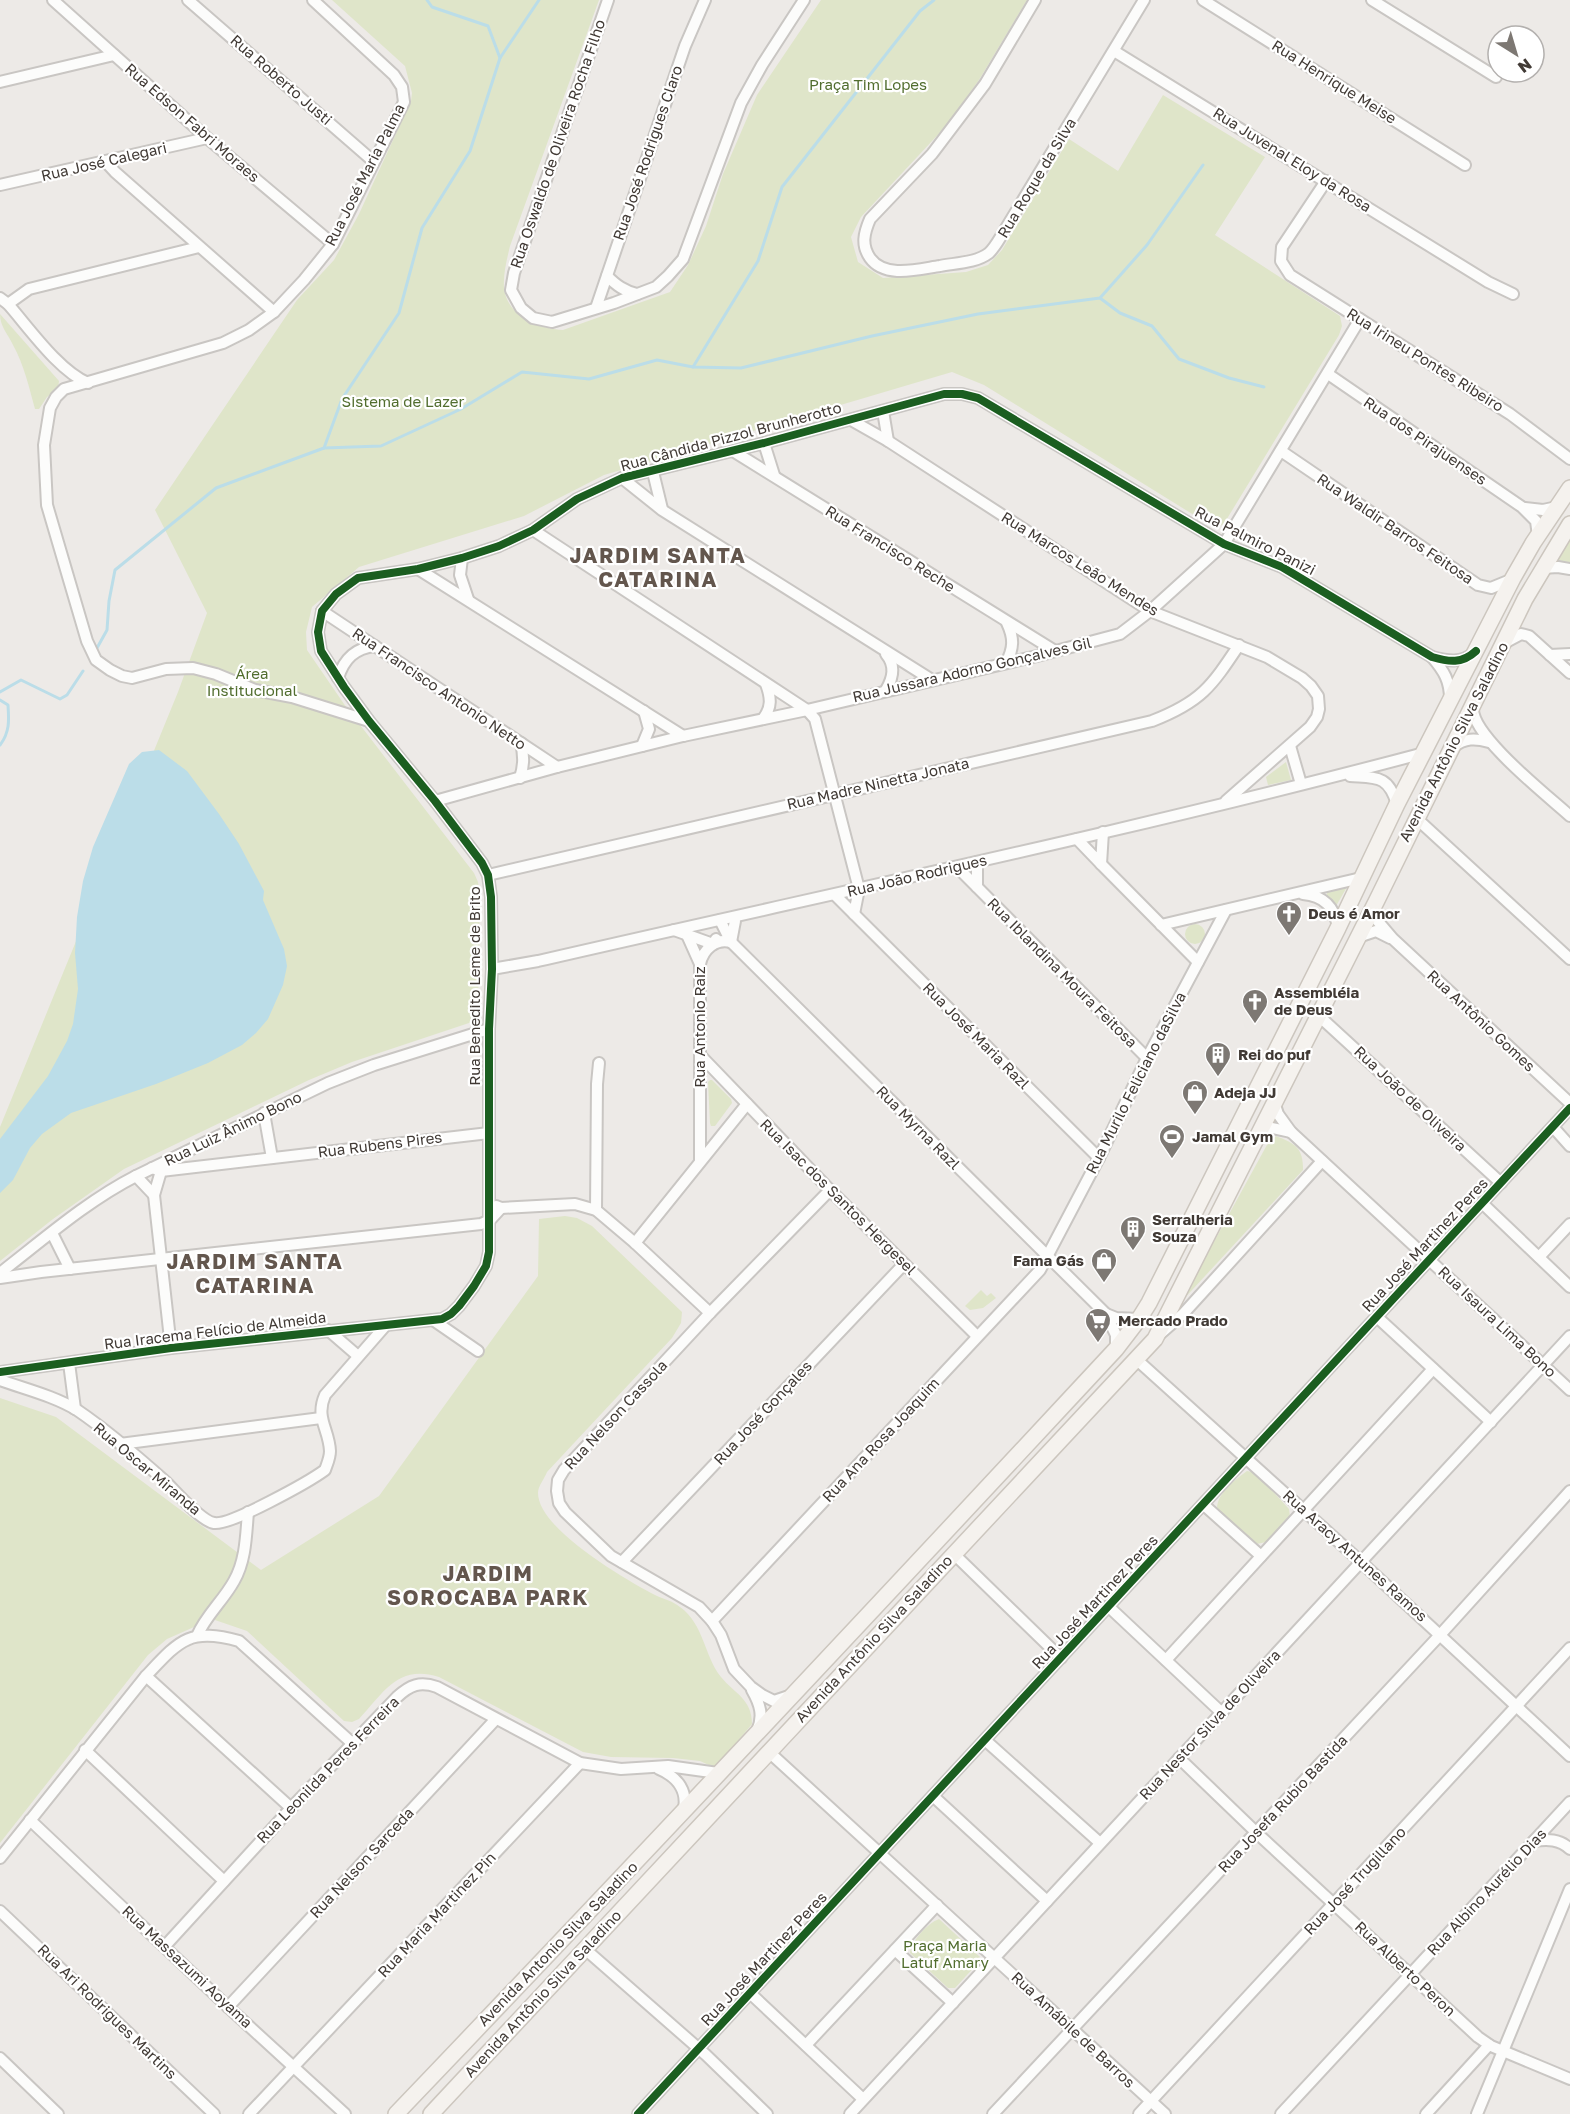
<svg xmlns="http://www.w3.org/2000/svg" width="1570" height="2114" font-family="'Golos Text',sans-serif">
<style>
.green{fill:#dfe5c9}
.water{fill:#bbdde8}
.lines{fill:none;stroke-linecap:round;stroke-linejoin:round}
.stream{stroke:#bbdde8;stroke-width:3}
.minor-casing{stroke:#c9c6c3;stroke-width:14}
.secondary-casing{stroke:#ccc6be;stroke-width:18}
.minor{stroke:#fcfcfb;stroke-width:10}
.secondary{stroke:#f5f2ee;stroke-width:15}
.cycleway-casing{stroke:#fff;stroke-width:11}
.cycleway{stroke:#1b5e20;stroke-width:8}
.labels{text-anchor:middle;stroke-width:4.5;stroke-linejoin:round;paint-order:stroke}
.street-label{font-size:15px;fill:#413a35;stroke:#fff}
.park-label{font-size:15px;fill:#516d2e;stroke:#fff}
.poi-label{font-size:15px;font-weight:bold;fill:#413a35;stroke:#fff;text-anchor:start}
.district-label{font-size:21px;font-weight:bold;letter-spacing:1.5px;fill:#63564d;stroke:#fff}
</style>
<rect width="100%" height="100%" fill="#edeae7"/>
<g class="green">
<path d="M332,0H599L510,246C507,259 503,274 504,288C507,316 539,329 563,330L670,292L688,265L706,226L723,174L757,95L821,0H1027L979,80L947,125L861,217L851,237L858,262L883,278L966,272L988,265L1002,250L1069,139L1118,171L1163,95L1265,157L1215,235L1340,316L1342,326L1339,335L1225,522C1220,527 1217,529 1210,525L984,385L952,372L604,475L524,516L359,567L312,607L306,632L307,650L344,704L474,873L478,882L480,895L478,1011L472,1022L352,1062L309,1080L124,1169L53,1219L0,1261V1127L178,692L207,613L155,510L297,300L334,260L359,214L411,101L412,93L405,66Z"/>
<path d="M0,314L59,381L58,389L47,397L39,409H35C29,387 24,365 13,345C8,334 0,327 0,314Z"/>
<path d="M1570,536V564L1559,560V553Z"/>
<path d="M1286,762L1291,780L1268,785L1266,777Z"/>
<path d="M1346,885L1347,887L1336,906L1327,897V889Z"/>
<circle cx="1195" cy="934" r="10"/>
<path d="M710,1080H712L731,1099L732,1103L715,1126H711L710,1123L708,1082Z"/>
<path d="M1276,1136C1296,1144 1303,1148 1303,1170L1181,1302L1268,1143Z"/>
<path d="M565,1216L577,1218L592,1226L682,1312L681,1323L672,1338L547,1472C545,1478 538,1486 538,1493C538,1529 626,1580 655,1595C663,1599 673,1601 680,1607C704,1624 704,1656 721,1677C735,1694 752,1699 752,1724L717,1766L713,1767L700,1761L673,1758L611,1757L583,1752L439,1677C398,1664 384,1692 359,1719L352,1722L344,1721L247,1631L212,1619L167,1639L148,1655L0,1843V1398L56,1417L261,1570L379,1496L538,1276L539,1219Z"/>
<path d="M981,1290L987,1296L991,1293L996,1298L983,1308L970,1310L965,1306Z"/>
<path d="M1247,1471L1256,1473L1289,1509L1290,1517L1266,1542L1257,1544L1247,1537L1217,1509C1217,1493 1235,1480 1247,1471Z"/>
<path d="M939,1919L980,1957L977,1964L955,1988H948L910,1953C911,1941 928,1923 939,1919Z"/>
</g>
<path class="water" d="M159,750L187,771L219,814L239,844L264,891L263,900L284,949L287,966L283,985L268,1019L256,1033L242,1045L208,1063L156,1084L71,1113L42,1134L30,1148L13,1180L0,1193V1139L48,1076L67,1041L73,1024L78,989L75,953L77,917L83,881L93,847L129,764L142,752Z"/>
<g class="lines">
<g class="stream">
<path d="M427,0L432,7L488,26L500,58"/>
<path d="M1100,298L1120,313L1152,326L1179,359L1229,378L1264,387"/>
<path d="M693,367L758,261L782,187L920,11L934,0"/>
<path d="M324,448L381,446L461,409L522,372L589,379L657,360L693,367L741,368L872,336L978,314L1100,298L1147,245L1203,165"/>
<path d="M97,648L107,630L109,601L115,570L216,488L324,448L342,399L399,313L422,228L470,151L500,58L539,0"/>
<path d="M0,692L21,680L60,699L67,695L83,671"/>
<path d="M0,700L8,705C9,720 10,732 0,745"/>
</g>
<defs>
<g id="minor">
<path d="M53,0L207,138L333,244"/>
<path d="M188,0L373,161"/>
<path d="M313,0L394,75L402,87L404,102L333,244L304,280L274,312L249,330L223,343L64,389L56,397L50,408L44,445L47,505L87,641L96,660L110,670L122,676L132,678L166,669L193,668L216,674L255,690L292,697L369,721"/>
<path d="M608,0L514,273L511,290L521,308L533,318L552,322L614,303L656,287L668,276L683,259L741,103L762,65L804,0"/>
<path d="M1035,0L985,84L932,154L870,219C864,233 861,245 870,258C885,279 919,269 940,266C955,263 976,263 989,253C993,249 997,243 1000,238L1144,0"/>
<path d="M1203,0L1465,165"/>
<path d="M1372,0L1496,77"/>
<path d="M1114,51L1488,282L1513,294"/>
<path d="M0,82L114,55"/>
<path d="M105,161L115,172L274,312"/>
<path d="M1326,181L1282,247L1281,261L1290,275L1510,414L1570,459"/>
<path d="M0,185L207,138"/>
<path d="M607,276C616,285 624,291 637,294"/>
<path d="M0,298L8,304C29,328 59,371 88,383"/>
<path d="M8,304L29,289L199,247"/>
<path d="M596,308L685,46L705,0"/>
<path d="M1328,374L1522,507L1536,521L1538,536"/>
<path d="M883,411L888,441"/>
<path d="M851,420L888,441L1150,611L1267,657L1302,678L1311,686L1318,696L1319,709L1317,717L1310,727L1226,801"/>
<path d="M764,443L774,475"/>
<path d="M733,451L1055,651"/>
<path d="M1281,451L1478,585L1491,588L1513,579"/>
<path d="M653,472L662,509"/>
<path d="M622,478L662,510L932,680"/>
<path d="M1525,508L1543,510L1557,507"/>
<path d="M533,530L807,710L815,719L859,889L854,914L835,895"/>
<path d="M462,558L460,575L468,599"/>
<path d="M1542,568L1558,567L1570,569"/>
<path d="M418,569L683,736"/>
<path d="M322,611L336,594L358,578L418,569L462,558L499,546L533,530L577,499L622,478L764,443L944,394H962L978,398L1224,544L1282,567L1432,657C1448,661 1461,664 1475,652"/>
<path d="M322,611L557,767"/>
<path d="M1504,643L1521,634L1529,636L1570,673"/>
<path d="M886,654C896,666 893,678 886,690"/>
<path d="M1550,655L1570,654"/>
<path d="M1432,657C1444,671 1450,681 1450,699"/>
<path d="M1006,663C1014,648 1014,638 1007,623"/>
<path d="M338,678C344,659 355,648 375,646"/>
<path d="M1473,707C1470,735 1548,796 1570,816"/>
<path d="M763,719C772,707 771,698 766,684"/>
<path d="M642,746L649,729L644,711"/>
<path d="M1290,746L1301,784"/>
<path d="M1453,747C1465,738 1475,738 1489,742"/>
<path d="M1350,776C1377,778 1388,775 1397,804"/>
<path d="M520,778C524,765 524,756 521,743"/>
<path d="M435,801L557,767L683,736L807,710L1037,656L1120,634L1150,611L1224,544L1360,319"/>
<path d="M1416,818L1570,959"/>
<path d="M1077,839L1101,864L1103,832"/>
<path d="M1101,864L1198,962"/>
<path d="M957,867L977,887V862"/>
<path d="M488,875L1152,721C1201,702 1211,687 1239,645"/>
<path d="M977,887L1147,1058"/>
<path d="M1303,894C1324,896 1335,907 1338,928"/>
<path d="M854,914L1099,1158"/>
<path d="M1369,916L1376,919L1393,939L1570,1103"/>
<path d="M720,920L731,942L1106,1314L1116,1335V1348"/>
<path d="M1161,925L1361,878"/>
<path d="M674,930L713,944L716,939"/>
<path d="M687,935L700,964"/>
<path d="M1358,937L1376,931L1390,938"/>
<path d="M731,942L735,921"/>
<path d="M492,969L538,961C833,893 1131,831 1424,753"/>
<path d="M1319,1016L1501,1183"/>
<path d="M700,1055L830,1190L977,1336"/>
<path d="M1275,1105L1278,1114L1291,1132L1570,1390"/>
<path d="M264,1113L272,1158"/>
<path d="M1263,1126L1291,1132"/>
<path d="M1553,1127L1570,1146"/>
<path d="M700,1161V964C703,949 716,938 731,942"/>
<path d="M152,1168L161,1171L489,1133"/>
<path d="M161,1171L154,1195L171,1348"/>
<path d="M136,1176L154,1195"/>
<path d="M1482,1203L1570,1287"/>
<path d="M496,1206L501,1208L575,1204L596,1210L635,1243L710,1313"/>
<path d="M596,1210L597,1084L599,1063"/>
<path d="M52,1233L70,1269"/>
<path d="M635,1243L747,1104"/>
<path d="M1539,1257L1570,1224"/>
<path d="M0,1273C44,1239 87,1201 136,1176L328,1083L374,1065L489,1029"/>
<path d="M0,1278L41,1272L481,1224L490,1220L501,1208"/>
<path d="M1106,1314L1116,1318L1139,1319"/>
<path d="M1377,1317L1491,1422"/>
<path d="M433,1320L478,1351"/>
<path d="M328,1330L358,1356"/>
<path d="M1160,1334L1183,1314L1322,1161"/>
<path d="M1136,1359L1361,1562L1570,1756"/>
<path d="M69,1363L75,1409"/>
<path d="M0,1372L171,1348L442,1319L451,1314L459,1306L474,1286L486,1266L489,1252V1029L492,969L491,897L488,875L482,863L435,801L369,721L344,687L321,651L318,632L322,611"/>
<path d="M0,1380C25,1389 54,1396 77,1410C108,1431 138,1457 166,1482C176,1492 201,1521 214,1523C230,1526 310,1481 325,1470C327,1464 330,1458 330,1451C329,1429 315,1418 325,1395L386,1325"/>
<path d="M120,1444L321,1418"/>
<path d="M1204,1505L1261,1556"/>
<path d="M954,1554L1061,1658"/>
<path d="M622,1562L904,1264"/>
<path d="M1109,1607L1222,1713"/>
<path d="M712,1621L1040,1270L1099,1158L1147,1058L1226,910"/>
<path d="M197,1636C206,1615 223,1601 234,1581C246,1560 246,1535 248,1512"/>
<path d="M1166,1660L1433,1369"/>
<path d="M146,1676L291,1808"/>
<path d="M752,1690C760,1704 764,1716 757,1731"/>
<path d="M789,1696L774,1701L762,1695L751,1687L734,1669L721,1635L712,1621L699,1607L611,1556L565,1512L559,1503L557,1491L558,1480L564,1470L710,1313L830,1190"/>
<path d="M985,1740L1100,1843"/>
<path d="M85,1750L224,1881"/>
<path d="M769,1752L1165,2114"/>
<path d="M1179,1758L1260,1836L1478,2037L1491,2046L1570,2079"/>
<path d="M659,1769C678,1777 689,1792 683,1813"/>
<path d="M933,1796L1047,1901"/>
<path d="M30,1820L228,2007L345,2114"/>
<path d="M1534,1841C1547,1839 1560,1839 1570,1849"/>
<path d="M0,1858L146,1676C179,1641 189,1627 239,1641L353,1744"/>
<path d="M0,1911L214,2114"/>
<path d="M165,1946L291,1808L397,1697C410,1685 420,1681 437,1687L580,1763L621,1769L668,1766L718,1773"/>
<path d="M585,1949L706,2055L767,2114"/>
<path d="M895,1950L953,2003"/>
<path d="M751,1994L863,2099"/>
<path d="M228,2007L495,1720"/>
<path d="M806,2045L937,1905"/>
<path d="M0,2058L58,2114"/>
<path d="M249,2114L580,1763"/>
<path d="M638,2114L1570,1108"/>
<path d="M850,2114L1570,1336"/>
<path d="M993,2114L1440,1635L1570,1491"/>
<path d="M1139,2114L1570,1648"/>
<path d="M1281,2114L1570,1802"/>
<path d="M1426,2114L1489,2045"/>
<path d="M1477,2114L1570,1889"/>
</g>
<g id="secondary">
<path d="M396,2114C638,1861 878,1605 1116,1349L1139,1319L1149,1303L1338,928L1397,804L1513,578L1533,543L1570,488"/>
<path d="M431,2114L1155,1339L1377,900L1525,599L1570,524"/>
</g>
</defs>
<use href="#minor" class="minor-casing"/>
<use href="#secondary" class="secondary-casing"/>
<use href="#minor" class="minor"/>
<use href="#secondary" class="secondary"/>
<defs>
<g id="cycleway">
<path d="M0,1372L171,1348L442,1319L451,1314L459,1306L474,1286L486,1266L489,1252V1029L492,969L491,897L488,875L482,863L435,801L369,721L344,687L321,651L318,632L322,611L336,594L358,578L418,569L462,558L499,546L533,530L577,499L622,478L764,443L944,394H962L978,398L1224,544L1282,567L1432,657C1449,662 1462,664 1476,651"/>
<path d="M638,2114L1570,1108"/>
</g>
</defs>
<use href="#cycleway" class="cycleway-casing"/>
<use href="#cycleway" class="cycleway"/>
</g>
<defs>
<symbol id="church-pin" viewBox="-11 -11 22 30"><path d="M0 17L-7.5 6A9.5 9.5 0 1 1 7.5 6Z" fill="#7d7873" stroke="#fff"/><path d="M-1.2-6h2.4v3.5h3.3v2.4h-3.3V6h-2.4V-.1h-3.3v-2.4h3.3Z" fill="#fff"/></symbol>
<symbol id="building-pin" viewBox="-11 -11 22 30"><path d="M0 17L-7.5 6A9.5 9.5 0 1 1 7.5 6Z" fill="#7d7873" stroke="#fff"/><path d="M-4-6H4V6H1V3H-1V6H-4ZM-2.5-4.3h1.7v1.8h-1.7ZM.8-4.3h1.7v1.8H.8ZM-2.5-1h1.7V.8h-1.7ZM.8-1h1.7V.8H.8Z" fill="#fff"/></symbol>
<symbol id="shop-pin" viewBox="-11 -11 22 30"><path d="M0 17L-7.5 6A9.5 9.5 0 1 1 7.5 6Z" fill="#7d7873" stroke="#fff"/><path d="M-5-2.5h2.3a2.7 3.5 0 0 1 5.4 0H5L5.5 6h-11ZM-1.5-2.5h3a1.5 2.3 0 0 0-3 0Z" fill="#fff"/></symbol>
<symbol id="stadium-pin" viewBox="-11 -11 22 30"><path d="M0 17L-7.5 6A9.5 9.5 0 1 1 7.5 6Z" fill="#7d7873" stroke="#fff"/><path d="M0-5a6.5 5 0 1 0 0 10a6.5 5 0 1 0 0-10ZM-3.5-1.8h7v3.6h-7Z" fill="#fff"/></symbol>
<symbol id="supermarket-pin" viewBox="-11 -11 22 30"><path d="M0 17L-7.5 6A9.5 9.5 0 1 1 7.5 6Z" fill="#7d7873" stroke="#fff"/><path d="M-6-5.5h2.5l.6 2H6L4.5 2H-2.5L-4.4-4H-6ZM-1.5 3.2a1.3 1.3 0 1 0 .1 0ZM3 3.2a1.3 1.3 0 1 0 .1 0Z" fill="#fff"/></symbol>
</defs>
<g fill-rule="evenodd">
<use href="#church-pin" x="1274" y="899" width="30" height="40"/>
<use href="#church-pin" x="1240" y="987" width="30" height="40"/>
<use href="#building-pin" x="1203" y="1040" width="30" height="40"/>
<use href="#shop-pin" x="1180" y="1078" width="30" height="40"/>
<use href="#stadium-pin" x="1157" y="1122" width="30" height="40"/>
<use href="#building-pin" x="1118" y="1214" width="30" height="40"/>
<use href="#shop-pin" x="1089" y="1246" width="30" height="40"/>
<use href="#supermarket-pin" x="1083" y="1306" width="30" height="40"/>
</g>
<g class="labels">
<g class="street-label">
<text transform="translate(281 80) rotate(41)" y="5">Rua Roberto Justi</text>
<text transform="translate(1334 82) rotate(32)" y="5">Rua Henrique Meise</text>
<text transform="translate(192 123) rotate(41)" y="5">Rua Edson Fabri Moraes</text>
<text transform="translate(558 144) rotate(-71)" y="5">Rua Oswaldo de Oliveira Rocha Filho</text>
<text transform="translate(648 153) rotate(-71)" y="5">Rua José Rodrigues Claro</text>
<text transform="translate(1292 160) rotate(32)" y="5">Rua Juvenal Eloy da Rosa</text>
<text transform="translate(104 162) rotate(-13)" y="5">Rua José Calegari</text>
<text transform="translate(365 175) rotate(-63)" y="5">Rua José Maria Palma</text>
<text transform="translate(1037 178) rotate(-59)" y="5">Rua Roque da Silva</text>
<text transform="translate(1425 360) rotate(32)" y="5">Rua Irineu Pontes Ribeiro</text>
<text transform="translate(731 437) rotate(-15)" y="5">Rua Cândida Pizzol Brunherotto</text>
<text transform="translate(1425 441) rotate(34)" y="5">Rua dos Pirajuenses</text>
<text transform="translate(1395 529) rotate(34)" y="5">Rua Waldir Barros Feitosa</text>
<text transform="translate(1255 541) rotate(27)" y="5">Rua Palmiro Panizi</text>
<text transform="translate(890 549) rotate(32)" y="5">Rua Francisco Reche</text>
<text transform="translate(1080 564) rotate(32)" y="5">Rua Marcos Leão Mendes</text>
<text transform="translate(972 670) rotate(-13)" y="5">Rua Jussara Adorno Gonçalves Gil</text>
<text transform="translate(439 689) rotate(34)" y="5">Rua Francisco Antonio Netto</text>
<text transform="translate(1454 742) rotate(-63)" y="5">Avenida Antônio Silva Saladino</text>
<text transform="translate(878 784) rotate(-13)" y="5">Rua Madre Ninetta Jonata</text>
<text transform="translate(917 876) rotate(-13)" y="5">Rua João Rodrigues</text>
<text transform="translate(1062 973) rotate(45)" y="5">Rua Iblandina Moura Feitosa</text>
<text transform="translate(475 986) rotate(-90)" y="5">Rua Benedito Leme de Brito</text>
<text transform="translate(1481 1021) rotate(43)" y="5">Rua Antônio Gomes</text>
<text transform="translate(700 1027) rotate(-90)" y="5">Rua Antonio Raiz</text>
<text transform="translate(976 1036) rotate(45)" y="5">Rua José Maria Razl</text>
<text transform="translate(1136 1083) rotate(-63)" y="5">Rua Murilo Feliciano daSilva</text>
<text transform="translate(1410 1099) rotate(43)" y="5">Rua João de Oliveira</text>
<text transform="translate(918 1128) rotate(45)" y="5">Rua Myrna Razl</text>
<text transform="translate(233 1129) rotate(-26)" y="5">Rua Luiz Ânimo Bono</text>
<text transform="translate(380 1145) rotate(-7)" y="5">Rua Rubens Pires</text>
<text transform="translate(838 1197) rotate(45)" y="5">Rua Isac dos Santos Hergesel</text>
<text transform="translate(1425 1245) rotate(-47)" y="5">Rua José Martinez Peres</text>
<text transform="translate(1497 1322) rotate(43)" y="5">Rua Isaura Lima Bono</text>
<text transform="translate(215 1331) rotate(-7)" y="5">Rua Iracema Felício de Almeida</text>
<text transform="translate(763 1413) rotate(-47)" y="5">Rua José Gonçales</text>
<text transform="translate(616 1415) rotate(-47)" y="5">Rua Nelson Cassola</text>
<text transform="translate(881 1440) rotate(-47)" y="5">Rua Ana Rosa Joaquim</text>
<text transform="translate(147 1469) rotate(40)" y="5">Rua Oscar Miranda</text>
<text transform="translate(1355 1556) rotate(42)" y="5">Rua Aracy Antunes Ramos</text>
<text transform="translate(1095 1602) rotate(-47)" y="5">Rua José Martinez Peres</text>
<text transform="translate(874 1639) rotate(-47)" y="5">Avenida Antônio Silva Saladino</text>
<text transform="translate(1210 1725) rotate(-47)" y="5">Rua Nestor Silva de Oliveira</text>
<text transform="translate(328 1770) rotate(-46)" y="5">Rua Leonilda Peres Ferreira</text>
<text transform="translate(1283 1804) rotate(-47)" y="5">Rua Josefa Rubio Bastida</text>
<text transform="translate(362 1863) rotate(-47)" y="5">Rua Nelson Sarceda</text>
<text transform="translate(1355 1881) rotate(-47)" y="5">Rua José Trugillano</text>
<text transform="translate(1487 1892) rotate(-47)" y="5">Rua Albino Aurélio Dias</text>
<text transform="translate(437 1915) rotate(-47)" y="5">Rua Maria Martinez Pin</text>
<text transform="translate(558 1944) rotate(-46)" y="5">Avenida Antonio Silva Saladino</text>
<text transform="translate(764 1959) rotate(-47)" y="5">Rua José Martinez Peres</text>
<text transform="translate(187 1967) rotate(43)" y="5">Rua Massazumi Aoyama</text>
<text transform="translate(1405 1969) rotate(43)" y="5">Rua Alberto Peron</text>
<text transform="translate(543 1994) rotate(-47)" y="5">Avenida Antônio Silva Saladino</text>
<text transform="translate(107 2012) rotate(44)" y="5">Rua Ari Rodrigues Martins</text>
<text transform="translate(1073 2030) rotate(43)" y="5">Rua Amábile de Barros</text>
</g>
<g class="park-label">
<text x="868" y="90">Praça Tim Lopes</text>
<text x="403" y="407">Sistema de Lazer</text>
<text x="252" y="679">Área<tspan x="252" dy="17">Institucional</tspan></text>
<text x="945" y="1951">Praça Maria<tspan x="945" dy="17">Latuf Amary</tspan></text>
</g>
<g class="poi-label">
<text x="1308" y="919">Deus é Amor</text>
<text x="1274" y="998">Assembléia<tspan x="1274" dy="17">de Deus</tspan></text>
<text x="1238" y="1060">Rei do puf</text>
<text x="1214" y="1098">Adeja JJ</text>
<text x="1192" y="1142">Jamal Gym</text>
<text x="1152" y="1225">Serralheria<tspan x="1152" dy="17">Souza</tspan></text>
<text x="1084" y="1266" text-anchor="end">Fama Gás</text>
<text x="1118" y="1326">Mercado Prado</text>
</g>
<g class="district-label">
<text x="658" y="563">JARDIM SANTA<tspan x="658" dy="24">CATARINA</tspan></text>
<text x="255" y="1269">JARDIM SANTA<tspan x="255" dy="24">CATARINA</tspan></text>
<text x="488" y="1581">JARDIM<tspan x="488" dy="24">SOROCABA PARK</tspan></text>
</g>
</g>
<g transform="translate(1516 54) rotate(143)"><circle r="28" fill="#ffffff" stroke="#b3b0ae" stroke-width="1.5"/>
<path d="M0-4.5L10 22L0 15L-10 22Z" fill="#7d7873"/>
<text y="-9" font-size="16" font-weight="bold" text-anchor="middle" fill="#413a35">N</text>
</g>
</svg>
